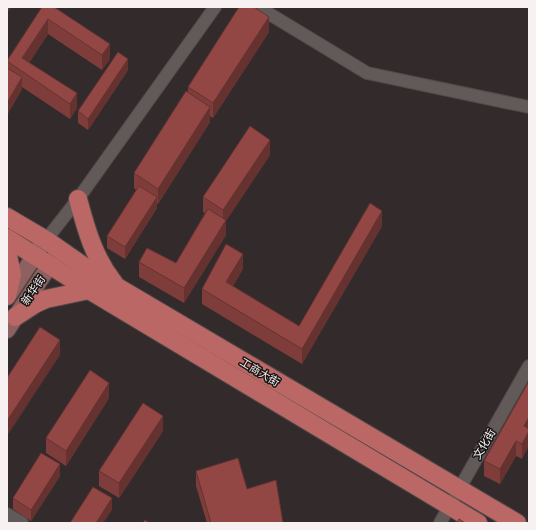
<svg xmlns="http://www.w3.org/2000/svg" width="536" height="530" font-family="'Crimson Pro','Noto Sans SC',serif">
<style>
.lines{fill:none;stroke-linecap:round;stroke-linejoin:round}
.street-casing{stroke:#504948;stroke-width:14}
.secondary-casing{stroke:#504948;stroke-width:18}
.primary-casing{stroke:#504948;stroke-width:20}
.street{stroke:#625959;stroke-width:12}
.secondary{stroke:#8e605f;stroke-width:16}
.primary{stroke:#bb6766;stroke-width:18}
.wall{fill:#7e3d3b}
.shaded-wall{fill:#663230}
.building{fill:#924745;stroke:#663230}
.labels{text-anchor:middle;stroke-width:3;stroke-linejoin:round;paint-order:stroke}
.street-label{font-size:11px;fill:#f7f1f1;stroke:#181514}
</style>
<rect width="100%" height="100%" fill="#332b2b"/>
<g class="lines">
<defs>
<g id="street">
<path d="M258,7L367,73L529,107"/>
<path d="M46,240L78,199L215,7"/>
<path d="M7,514L22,523"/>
<path d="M440,523L529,366"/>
</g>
<g id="secondary">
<path d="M10,293L41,246"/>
<path d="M7,330L57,254"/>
</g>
<g id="primary">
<path d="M78,199C86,229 94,258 114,283"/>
<path d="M7,217L46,240L92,272L517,523"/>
<path d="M7,238L89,290L478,523"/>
<path d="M7,250L12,275L7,296"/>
<path d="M15,317L35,304L46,299L89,290"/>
</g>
</defs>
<use href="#street" class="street-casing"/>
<use href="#secondary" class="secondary-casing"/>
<use href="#primary" class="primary-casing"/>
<use href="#street" class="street"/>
<use href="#secondary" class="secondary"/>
<use href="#primary" class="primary"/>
</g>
<g class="wall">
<path d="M42,7L110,59L102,70L48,34L29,63L77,108L70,119L22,87V89L7,115V60Z"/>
<path d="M269,32L213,118L210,116V122L158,204L157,203V208L125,259L107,248V236L136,190L134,188V173L188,93V87Z"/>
<path d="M128,70L88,130L78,123V111Z"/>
<path d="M270,155L226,221V235L184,303L139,277V262L176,263L205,213L203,212V197Z"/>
<path d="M382,226L302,364L202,304V289L243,269L233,286L299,326Z"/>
<path d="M529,381L522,459L516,456L500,484L484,476V461Z"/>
<path d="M109,398L66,466L46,453V438Z"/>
<path d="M163,431L119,498L99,486V471Z"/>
<path d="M196,471L247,489L283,523H207L196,486Z"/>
<path d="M60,476L31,521L13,509V498Z"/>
</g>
<g class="shaded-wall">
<path d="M7,7H12L7,13Z"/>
<path d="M269,17V32L213,118V103Z"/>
<path d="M48,19V34L23,72L22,58Z"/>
<path d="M110,44V59L102,70V55Z"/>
<path d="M128,59V70L88,130V119Z"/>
<path d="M22,77V89L7,115V103Z"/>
<path d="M77,93V108L70,119V104Z"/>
<path d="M210,107V122L158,204V189Z"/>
<path d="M270,140V155L226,221V235L184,303V288L223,224V210Z"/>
<path d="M157,197V208L125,259V247Z"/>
<path d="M382,211V226L302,364V349Z"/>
<path d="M243,254V269L226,297V282Z"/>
<path d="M60,340V355L7,436V421Z"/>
<path d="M109,383V398L66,466V451Z"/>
<path d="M163,416V431L119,498V483Z"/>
<path d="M529,417V446L522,459V444L524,426Z"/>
<path d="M516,441V456L500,484V469Z"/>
<path d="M60,464V476L31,521V510Z"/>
<path d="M112,498V510L103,523H96Z"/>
</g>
<g class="building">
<path d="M42,7H54L110,44L102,55L48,19L22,58L77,93L70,104L7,61Z"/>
<path d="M239,7H254L269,17L213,103L188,87Z"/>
<path d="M118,52L128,59L88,119L78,111Z"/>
<path d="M7,68L22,77L7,103Z"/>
<path d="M186,91L210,107L158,189L134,173Z"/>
<path d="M250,126L270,140L223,210L203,197Z"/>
<path d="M139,186L157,197L125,247L107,236Z"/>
<path d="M370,203L382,211L302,349L202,289L226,244L243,254L226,282L299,326Z"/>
<path d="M208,209L226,220L184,288L139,262L147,248L176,263Z"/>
<path d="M40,327L60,340L7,421V378Z"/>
<path d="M90,370L109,383L66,451L46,438Z"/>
<path d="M529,381V417L524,426L529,429V431L522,444L516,441L500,469L484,461Z"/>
<path d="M143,403L163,416L119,483L99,471Z"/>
<path d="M41,453L60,464L31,510L13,498Z"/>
<path d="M238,458L247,489L276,480L283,523H211L196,471Z"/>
<path d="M93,487L112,498L96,523H70Z"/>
<path d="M459,519L465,523H457Z"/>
<path d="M145,520L149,523H143Z"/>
</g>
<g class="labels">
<g class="street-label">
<text transform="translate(33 290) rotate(-56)" y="4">新华街</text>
<text transform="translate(260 372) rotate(31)" y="4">工商大街</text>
<text transform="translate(484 444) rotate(-60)" y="4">文化街</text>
</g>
</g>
<rect width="536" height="530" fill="none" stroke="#f7f1f1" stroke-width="16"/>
</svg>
